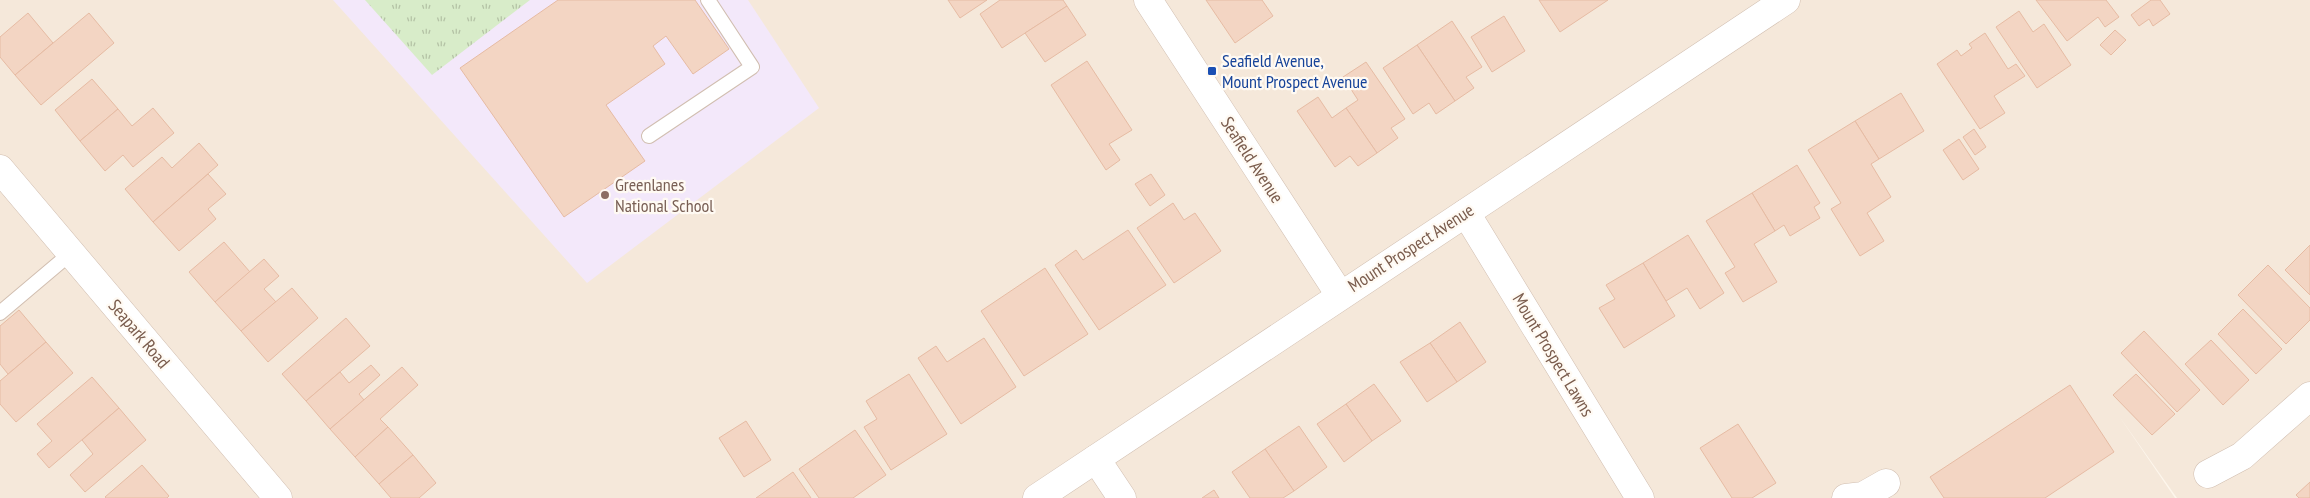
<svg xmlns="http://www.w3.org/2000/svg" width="2310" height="498" font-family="'PT Sans Narrow',sans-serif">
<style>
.residential{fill:#f5e8da}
.education{fill:#f3e8fa}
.park{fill:url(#park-tufts)}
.building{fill:#f3d5c3;stroke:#e6bba3}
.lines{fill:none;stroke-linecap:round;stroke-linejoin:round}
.service-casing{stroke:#d1beb0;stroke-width:16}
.minor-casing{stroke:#d1beb0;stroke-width:29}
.service{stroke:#fff;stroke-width:14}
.minor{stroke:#fff;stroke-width:28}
.transit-dot{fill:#1a4fb4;stroke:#fffaf3;stroke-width:2}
.education-dot{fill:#8d6e63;stroke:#fffaf3;stroke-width:2}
.labels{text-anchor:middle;stroke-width:4.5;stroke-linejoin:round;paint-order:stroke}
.transit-label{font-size:18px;fill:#164399;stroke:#fffaf3;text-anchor:start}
.street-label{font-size:18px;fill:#7a5c4d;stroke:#fffaf3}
.education-label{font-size:18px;fill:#785e54;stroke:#fffaf3;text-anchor:start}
</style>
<defs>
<pattern id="park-tufts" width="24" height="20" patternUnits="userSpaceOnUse" patternTransform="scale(1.25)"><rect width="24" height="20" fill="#d8ecc9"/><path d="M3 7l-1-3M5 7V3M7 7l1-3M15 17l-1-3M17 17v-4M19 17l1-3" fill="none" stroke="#b4c2a5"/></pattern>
</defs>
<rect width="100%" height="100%" fill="#fdf6ec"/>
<path class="residential" d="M0,0H2310V498H2177L2119,416L2175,498H0Z"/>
<path class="education" d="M333,0H748L819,108L587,283Z"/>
<path class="park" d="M365,0H530L432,75Z"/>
<g class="building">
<path d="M558,0H695L729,49L693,74L666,36L653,46L665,64L606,105L645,161L564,217L460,68Z"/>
<path d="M948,0H987L960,18Z"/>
<path d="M1000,0H1063L1067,6L1002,48L980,14Z"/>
<path d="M1206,0H1262L1273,16L1235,43Z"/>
<path d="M1539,0H1608L1560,32Z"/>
<path d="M2036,0H2106L2119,17L2105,27L2098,17L2067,41Z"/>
<path d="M2151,0H2160L2170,14L2153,26L2149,19L2139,26L2131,15Z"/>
<path d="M1067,6L1086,35L1045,62L1025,33Z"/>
<path d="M2019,11L2033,32L2044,24L2071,65L2037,88L1996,27Z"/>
<path d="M28,13L53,43L15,75L0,57V37Z"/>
<path d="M89,13L114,43L41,105L15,75Z"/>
<path d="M1504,16L1525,51L1492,72L1471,37Z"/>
<path d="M1452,21L1482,67L1466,77L1474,88L1455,101L1417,45Z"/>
<path d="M2115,30L2126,40L2111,55L2100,45Z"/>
<path d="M1985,33L2008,69L2016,64L2025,76L1994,96L2005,113L1980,129L1937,64L1957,50L1961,56L1972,48L1969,44Z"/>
<path d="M1417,45L1455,101L1436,114L1429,103L1413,114L1383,68Z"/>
<path d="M1087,61L1132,130L1109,144L1120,160L1106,170L1051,85Z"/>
<path d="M1366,62L1405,119L1391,128L1398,138L1377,153L1346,108L1358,100L1343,77Z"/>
<path d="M92,79L118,109L80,141L55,110Z"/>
<path d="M1901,93L1924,131L1879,159L1855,121Z"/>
<path d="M1318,97L1332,118L1346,108L1377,153L1358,166L1350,156L1335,167L1297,111Z"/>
<path d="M153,108L174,133L133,167L123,155L105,171L80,141L118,109L132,126Z"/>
<path d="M1855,121L1879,159L1871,164L1891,197L1867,213L1884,241L1860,256L1831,209L1841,203L1808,150Z"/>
<path d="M1974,129L1986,147L1975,155L1963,137Z"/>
<path d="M1959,139L1979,169L1963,180L1943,150Z"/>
<path d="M199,143L218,165L153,222L125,189L162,157L172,168Z"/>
<path d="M1797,165L1820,203L1814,207L1820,218L1790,236L1784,225L1775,231L1752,193Z"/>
<path d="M208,174L226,194L208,209L216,219L179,251L153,222Z"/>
<path d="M1151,174L1165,195L1150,206L1135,184Z"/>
<path d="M1752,193L1775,231L1754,244L1777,282L1743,302L1725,273L1735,267L1706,221Z"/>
<path d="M1173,203L1184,220L1195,213L1221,251L1174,283L1137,228Z"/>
<path d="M1128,230L1166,285L1099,330L1055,265L1076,250L1083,260Z"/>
<path d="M1688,235L1724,293L1700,309L1687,288L1666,301L1643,263Z"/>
<path d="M224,242L250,272L215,302L189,272Z"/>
<path d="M2310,245V295L2285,270Z"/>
<path d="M264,259L279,276L264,289L276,302L241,331L215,302Z"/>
<path d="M1643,263L1675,316L1624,348L1599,308L1615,299L1606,285Z"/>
<path d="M2268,265L2310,308V320L2286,344L2238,295Z"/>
<path d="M1045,268L1088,334L1024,376L981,311Z"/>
<path d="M292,288L318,318L268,362L241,331Z"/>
<path d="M2243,309L2282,349L2256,374L2218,334Z"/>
<path d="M19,310L46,342L8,374L0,364V326Z"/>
<path d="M346,318L370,346L306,401L282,374Z"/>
<path d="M1460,322L1486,362L1457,382L1430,343Z"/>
<path d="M2144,331L2200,390L2177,412L2121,353Z"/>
<path d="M984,338L1016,387L961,424L918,358L936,346L947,362Z"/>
<path d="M2211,340L2249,380L2223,405L2185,364Z"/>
<path d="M46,342L73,373L16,422L0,404V381Z"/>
<path d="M1430,343L1457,382L1427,402L1400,362Z"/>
<path d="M371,365L380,375L359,394L364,400L330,429L306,401L340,372L349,383Z"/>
<path d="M402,367L418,385L380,419L388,427L355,457L330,429Z"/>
<path d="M909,374L947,434L891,470L864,427L877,419L866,401Z"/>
<path d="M2136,374L2175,414L2152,435L2113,395Z"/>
<path d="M92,377L119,408L49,468L37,454L52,441L37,424Z"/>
<path d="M1374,384L1401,421L1372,441L1346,404Z"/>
<path d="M2070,385L2114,452L2045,498H1944L1930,477Z"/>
<path d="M1346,404L1372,441L1344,462L1317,424Z"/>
<path d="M119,408L146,440L85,492L70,475L93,454L82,440Z"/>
<path d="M746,421L771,460L744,477L719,438Z"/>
<path d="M1738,424L1776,483L1752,498H1732L1700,448Z"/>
<path d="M1299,426L1327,467L1294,491L1265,449Z"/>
<path d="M388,427L413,455L379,484L355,457Z"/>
<path d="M855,430L886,475L853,498H819L799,469Z"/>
<path d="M1265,449L1294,491L1283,498H1250L1232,472Z"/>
<path d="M413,455L436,483L419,498H391L379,484Z"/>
<path d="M142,465L169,496L167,498H106L105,497Z"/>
<path d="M793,472L811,498H756Z"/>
<path d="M2310,482V498H2299L2296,495Z"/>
<path d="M1214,490L1219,498H1202Z"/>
</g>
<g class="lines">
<defs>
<g id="service">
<path d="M649,136L752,67L708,0"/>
<path d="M0,313L71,253"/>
</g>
<g id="minor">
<path d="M1148,0L1340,295"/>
<path d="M0,169L278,498"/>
<path d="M1466,213L1640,498"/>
<path d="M1096,459L1122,498"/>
<path d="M2208,474L2242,456L2310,396"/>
<path d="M1037,498L1786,0"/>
<path d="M1846,498L1863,496L1886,483"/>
</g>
</defs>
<use href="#service" class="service-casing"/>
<use href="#minor" class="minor-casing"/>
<use href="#service" class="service"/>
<use href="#minor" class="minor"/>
</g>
<rect class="transit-dot" x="1207" y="66" width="10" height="10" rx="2.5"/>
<circle class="education-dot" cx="605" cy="195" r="5"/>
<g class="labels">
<g class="transit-label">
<text x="1222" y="67">Seafield Avenue,<tspan x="1222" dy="21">Mount Prospect Avenue</tspan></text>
</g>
<g class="street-label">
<text transform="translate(1252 160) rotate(57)" y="6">Seafield Avenue</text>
<text transform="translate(1411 248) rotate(-33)" y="6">Mount Prospect Avenue</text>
<text transform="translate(139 334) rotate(50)" y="6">Seapark Road</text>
<text transform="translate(1553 355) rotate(59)" y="6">Mount Prospect Lawns</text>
</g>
<g class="education-label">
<text x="615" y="191">Greenlanes<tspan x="615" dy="21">National School</tspan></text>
</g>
</g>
</svg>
